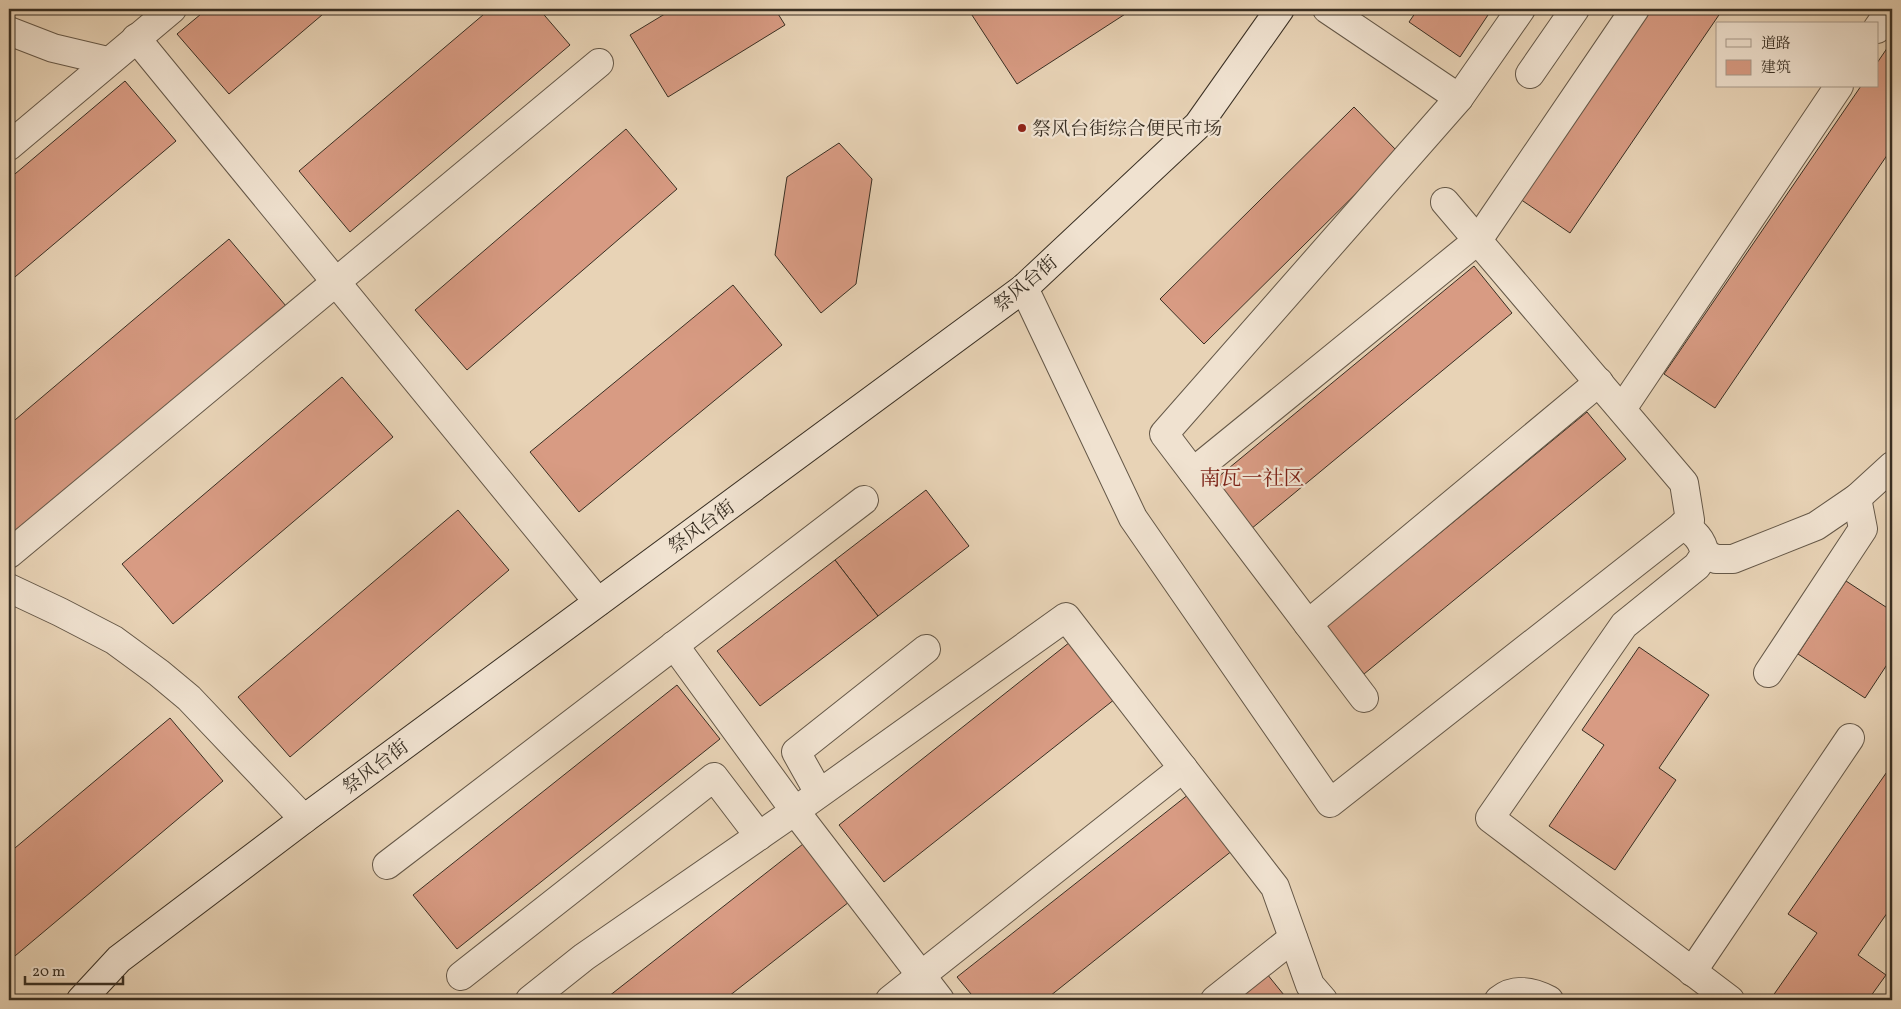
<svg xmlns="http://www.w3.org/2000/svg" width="1901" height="1009" font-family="Vollkorn,'Noto Serif SC',serif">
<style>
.building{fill:#d89b83;stroke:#392f23}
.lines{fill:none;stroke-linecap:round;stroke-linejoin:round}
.minor-casing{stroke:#655848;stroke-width:30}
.secondary-casing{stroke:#392f23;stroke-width:30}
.minor{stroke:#f0e2d0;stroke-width:28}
.secondary{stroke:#f0e2d0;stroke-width:28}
.poi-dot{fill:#8f2418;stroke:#f0e2d0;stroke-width:2}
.labels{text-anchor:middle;stroke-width:4.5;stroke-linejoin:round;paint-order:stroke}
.poi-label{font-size:19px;fill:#392f23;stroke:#f0e2d0;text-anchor:start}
.street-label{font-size:19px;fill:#392f23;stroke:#f0e2d0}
.quarter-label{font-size:21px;fill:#7a1f14;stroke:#f0e2d0}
</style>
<rect width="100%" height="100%" fill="#e8d3b6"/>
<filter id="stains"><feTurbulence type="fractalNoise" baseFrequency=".004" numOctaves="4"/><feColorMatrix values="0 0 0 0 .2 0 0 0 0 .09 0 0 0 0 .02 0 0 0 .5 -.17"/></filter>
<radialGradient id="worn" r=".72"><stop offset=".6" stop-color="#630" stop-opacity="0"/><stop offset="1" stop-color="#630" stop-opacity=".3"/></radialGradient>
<g class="building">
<path d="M207,9H329L229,94L177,34Z"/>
<path d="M490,9H539L570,45L350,232L299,171Z"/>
<path d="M673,9H775L785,25L668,97L630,35Z"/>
<path d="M968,9H1133L1017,84Z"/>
<path d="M1418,9H1492L1460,57L1409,22Z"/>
<path d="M1650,9H1723L1570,233L1520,199Z"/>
<path d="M1892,41V148L1715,408L1664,374L1861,86H1877V63Z"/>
<path d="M125,81L176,141L9,282V179Z"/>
<path d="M1354,107L1398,152L1204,344L1160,299Z"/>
<path d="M626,129L677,189L467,370L415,310Z"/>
<path d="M839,143L872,179L856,284L821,313L775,255L787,177Z"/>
<path d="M229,239L286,306L9,540V425Z"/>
<path d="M1474,266L1512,313L1251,529L1212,482Z"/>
<path d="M733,285L782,345L579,512L530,452Z"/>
<path d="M342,377L393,437L173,624L122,564Z"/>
<path d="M1587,412L1626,459L1364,674L1326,627Z"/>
<path d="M926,490L969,546L878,616L835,560Z"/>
<path d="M458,510L509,570L290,757L238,697Z"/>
<path d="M835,560L878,616L760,706L717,651Z"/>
<path d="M1846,581L1892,611V657L1865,698L1798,654Z"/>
<path d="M1070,642L1115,699L884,882L839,825Z"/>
<path d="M1639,647L1709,695L1659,768L1676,780L1615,870L1549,826L1604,745L1582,730Z"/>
<path d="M677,685L720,739L457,949L413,895Z"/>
<path d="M170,718L223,781L9,961V853Z"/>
<path d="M1891,766L1892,906L1858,955L1886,975L1868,1000H1770L1817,933L1788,914Z"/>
<path d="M1189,794L1233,850L1045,1000H976L957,977Z"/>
<path d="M803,844L849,902L724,1000H604Z"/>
<path d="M1267,974L1288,1000H1234Z"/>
</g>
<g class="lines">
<defs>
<g id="minor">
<path d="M1327,9L1459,98L1164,434L1364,698"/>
<path d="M1877,29L1891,9"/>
<path d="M9,31L53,48L108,61"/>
<path d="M136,38L598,602"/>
<path d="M1530,74L1575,9"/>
<path d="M1459,98L1521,9"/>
<path d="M9,146L172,9"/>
<path d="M1024,288L1133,518L1330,803L1690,520L1684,483L1445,202"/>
<path d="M1622,409L1839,86"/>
<path d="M1193,472L1478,240L1635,9"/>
<path d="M1683,525C1695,533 1702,539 1705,554L1697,566L1624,625L1490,818L1730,1000"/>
<path d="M9,554L599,63"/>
<path d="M1705,554L1716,559H1733L1816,526L1857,498L1892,466"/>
<path d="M9,588L60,612L114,640L159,673L189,698L304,819"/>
<path d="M1308,624L1599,382"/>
<path d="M674,645L795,811L940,1000"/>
<path d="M1768,673L1863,529L1857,498"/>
<path d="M819,793L796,752L926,649"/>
<path d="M387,865L864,500"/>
<path d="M1692,972L1850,738"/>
<path d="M461,976L714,777L759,836"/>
<path d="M530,1000L584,957L795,811L1066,617L1275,887L1310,985L1323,1000"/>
<path d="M890,1000L1183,768"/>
<path d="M1215,1000L1293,938"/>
<path d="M1499,1000C1514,988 1532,991 1549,1000"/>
</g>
<path id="secondary" d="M81,1000L119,959L304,819L1024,288L1198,125L1280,9"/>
</defs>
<use href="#minor" class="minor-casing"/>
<use href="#secondary" class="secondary-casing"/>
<use href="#minor" class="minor"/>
<use href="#secondary" class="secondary"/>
</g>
<circle class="poi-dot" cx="1022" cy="128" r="5"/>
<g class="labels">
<g class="poi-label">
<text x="1032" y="135">祭风台街综合便民市场</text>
</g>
<g class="street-label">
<text transform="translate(1025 283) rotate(-40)" y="7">祭风台街</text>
<text transform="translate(701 526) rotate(-36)" y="7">祭风台街</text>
<text transform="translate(375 766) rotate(-37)" y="7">祭风台街</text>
</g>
<g class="quarter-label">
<text x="1252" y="485">南瓦一社区</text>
</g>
</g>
<rect width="1901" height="1009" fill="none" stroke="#e8d3b6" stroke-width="30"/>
<rect x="10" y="10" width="1881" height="989" fill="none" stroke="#392f23" stroke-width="2.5"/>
<rect x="15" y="15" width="1871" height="979" fill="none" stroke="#392f23"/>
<rect x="1716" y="22" width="162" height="65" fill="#f0e2d0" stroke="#a79a8b"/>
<rect x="1726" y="39" width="25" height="8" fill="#f0e2d0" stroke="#a79a8b"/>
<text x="1761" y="48" font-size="15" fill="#392f23">道路</text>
<rect x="1726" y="60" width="25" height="15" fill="#d89b83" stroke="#a79a8b"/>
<text x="1761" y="72" font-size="15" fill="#392f23">建筑</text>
<path d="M25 976v8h98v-8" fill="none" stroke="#392f23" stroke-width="2.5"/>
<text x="32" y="976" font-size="15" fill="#392f23" stroke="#f0e2d0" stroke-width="4" paint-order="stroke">20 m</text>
<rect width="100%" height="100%" filter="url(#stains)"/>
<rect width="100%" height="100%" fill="url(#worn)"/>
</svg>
